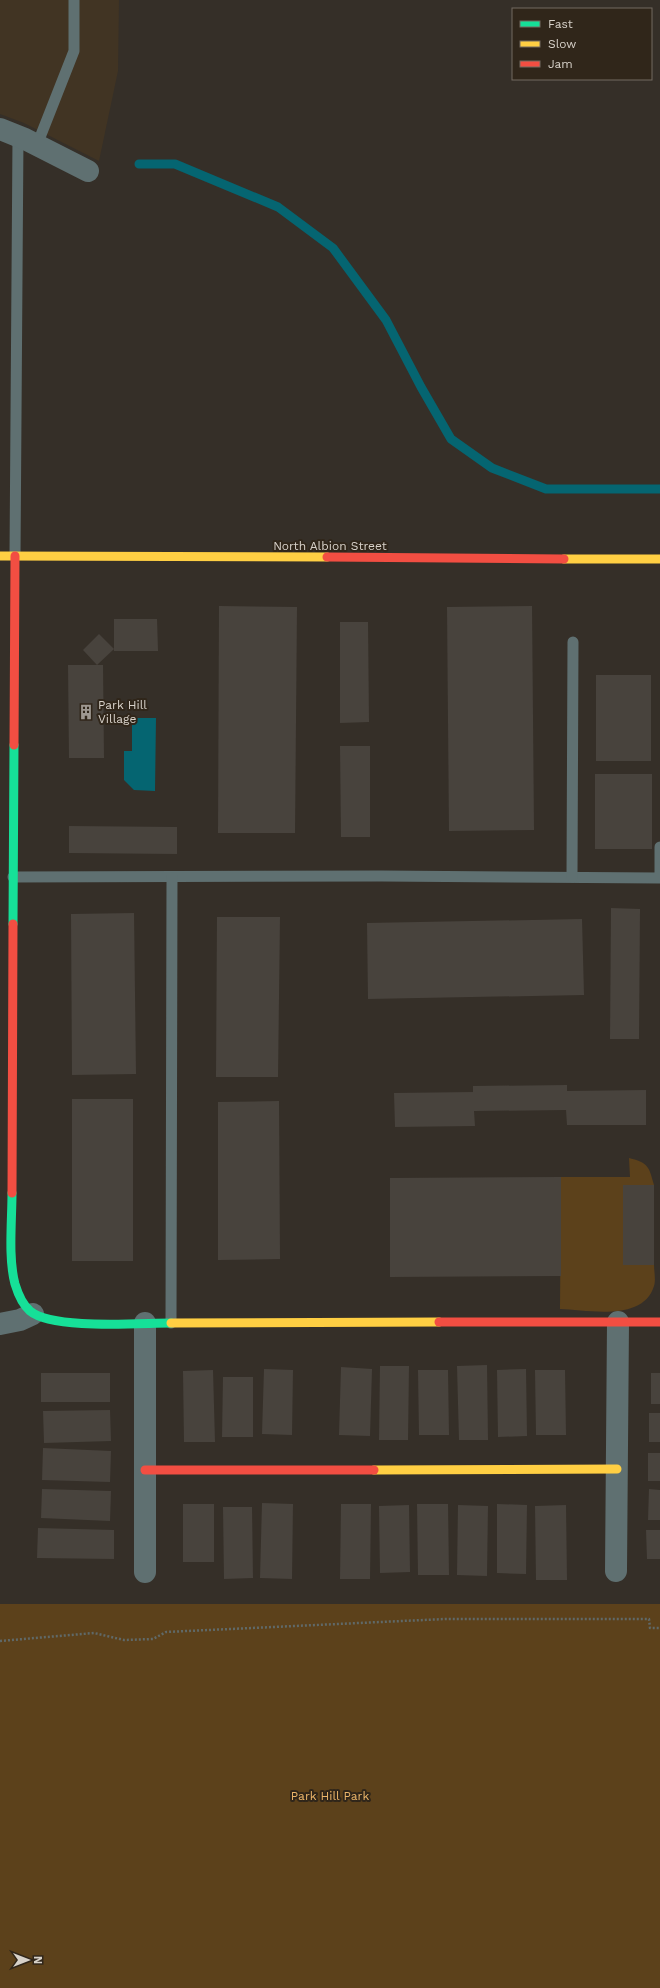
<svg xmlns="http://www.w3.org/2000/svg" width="660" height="1988" font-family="'Work Sans',sans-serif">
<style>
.built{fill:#413423}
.green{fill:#5c411b}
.water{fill:#056571}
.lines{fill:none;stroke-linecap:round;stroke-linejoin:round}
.stream{stroke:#056571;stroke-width:9}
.building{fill:#48433d}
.path{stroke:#606968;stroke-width:2.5;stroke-dasharray:2 2;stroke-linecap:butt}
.lane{stroke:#5f7071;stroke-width:11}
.street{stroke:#5f7071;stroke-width:22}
.fast{stroke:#16e098;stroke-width:9}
.slow{stroke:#ffcf43;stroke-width:9}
.jam{stroke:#f24e42;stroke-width:9}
.labels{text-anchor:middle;stroke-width:4;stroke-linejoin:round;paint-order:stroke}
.street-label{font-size:12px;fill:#d7d1c9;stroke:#30261a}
.poi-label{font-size:12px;fill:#d7d1c9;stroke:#30261a;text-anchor:start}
.park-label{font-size:12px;fill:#ebb569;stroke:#30261a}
</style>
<rect width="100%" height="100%" fill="#352f28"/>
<path class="built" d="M0,0H119L118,71L99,161L24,123L0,114Z"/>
<g class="green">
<path d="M629,1158C649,1163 649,1167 654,1185H623V1265H654C654,1271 656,1280 654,1286C643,1322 588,1310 560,1309L561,1177H630Z"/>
<rect x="0" y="1604" width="660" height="384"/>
</g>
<path class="water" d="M132,718H156L155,791L134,790L124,780V751H132Z"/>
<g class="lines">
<path class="stream" d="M139,164H175L278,207L333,248L386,320L421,387L451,439L492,468L546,489H660"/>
</g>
<g class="building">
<path d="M219,606L297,607L295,833H218Z"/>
<path d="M532,606L534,830L449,831L447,607Z"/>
<path d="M114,619H157L158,651H114Z"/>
<path d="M340,622H368L369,722L340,723Z"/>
<path d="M99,634L114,649L97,665L83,650Z"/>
<path d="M68,665H103L104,758H69Z"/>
<rect x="596" y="675" width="55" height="86"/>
<path d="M340,746H370V837H341Z"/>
<rect x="595" y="774" width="57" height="75"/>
<path d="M69,826L177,827V854L69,853Z"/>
<path d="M611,908L640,909L639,1039H610Z"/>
<path d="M134,913L136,1074L72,1075L71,914Z"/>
<path d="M217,917H280L278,1077H216Z"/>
<path d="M582,919L584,995L368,999L367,923Z"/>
<path d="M567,1085V1091L646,1090V1125H567L566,1110L474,1111L475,1126L395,1127L394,1093L473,1092V1086Z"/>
<rect x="72" y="1099" width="61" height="162"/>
<path d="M279,1101L280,1259L218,1260V1102Z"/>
<path d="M561,1177V1276L390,1277V1178Z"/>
<rect x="623" y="1185" width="31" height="80"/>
<path d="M487,1365L488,1440H459L457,1366Z"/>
<path d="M380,1366H409L408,1440H379Z"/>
<path d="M341,1367L372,1369L370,1436L339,1435Z"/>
<path d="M264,1369L293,1370L292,1435L262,1434Z"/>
<path d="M526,1369L527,1436L498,1437L497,1370Z"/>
<path d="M213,1370L215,1442H184L183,1371Z"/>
<path d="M418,1370H448L449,1435H419Z"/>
<path d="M535,1370H565L566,1435H536Z"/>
<rect x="41" y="1373" width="69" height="29"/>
<rect x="651" y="1373" width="9" height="31"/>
<path d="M223,1377H253V1437H222Z"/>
<path d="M110,1410L111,1441L44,1443L43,1411Z"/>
<rect x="649" y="1413" width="11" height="29"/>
<path d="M43,1448L111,1451L110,1482L42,1480Z"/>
<rect x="648" y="1453" width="12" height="28"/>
<path d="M42,1489L111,1491L110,1521L41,1518Z"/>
<path d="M649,1489L660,1490V1520H648Z"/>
<path d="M262,1503L293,1504L292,1579L260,1578Z"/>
<rect x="183" y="1504" width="31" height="58"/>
<path d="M341,1504H371L370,1579H340Z"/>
<path d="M417,1504H448L449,1575H418Z"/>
<path d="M497,1504L527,1505L526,1574L497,1573Z"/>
<path d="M409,1505L410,1572L380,1573L379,1506Z"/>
<path d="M458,1505L488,1506L487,1576L457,1575Z"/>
<path d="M566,1505L567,1580H536L535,1506Z"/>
<path d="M223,1507H252L253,1578L224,1579Z"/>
<path d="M38,1528L114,1530V1559L37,1558Z"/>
<path d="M646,1530H660V1559H647Z"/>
</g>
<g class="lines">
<path class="path" d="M0,1641L94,1633L124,1640L153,1639L166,1632L445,1619H649L650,1628H660"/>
<g class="lane">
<path d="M37,145L74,51V0"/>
<path d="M15,556L18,136"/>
<path d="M13,877L381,876L660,878V847"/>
<path d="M572,877L573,642"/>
<path d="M171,1323L172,878"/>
</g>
<g class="street">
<path d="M0,129L25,139L88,171"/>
<path d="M145,1323V1572"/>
<path d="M0,1324L20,1320L33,1314"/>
<path d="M616,1571L618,1322"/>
</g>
<g class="fast">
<path d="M13,924L14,745"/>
<path d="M12,1193C12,1221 8,1258 15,1284C18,1294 22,1304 30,1311C53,1330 139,1323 171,1323"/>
</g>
<g class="slow">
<path d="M1,556L327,557"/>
<path d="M564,559H660"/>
<path d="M171,1323L439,1322"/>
<path d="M374,1470L617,1469"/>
</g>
<g class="jam">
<path d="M327,557L564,559"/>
<path d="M14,745L15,556"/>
<path d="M12,1193L13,924"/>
<path d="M439,1322H660"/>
<path d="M145,1470H374"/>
</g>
</g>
<defs>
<symbol id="building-bare" viewBox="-9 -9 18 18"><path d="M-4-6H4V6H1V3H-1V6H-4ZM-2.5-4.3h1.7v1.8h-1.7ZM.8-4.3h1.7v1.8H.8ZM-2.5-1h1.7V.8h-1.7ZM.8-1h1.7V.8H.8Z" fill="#9e9891" stroke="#30261a" stroke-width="2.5" paint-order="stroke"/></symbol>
</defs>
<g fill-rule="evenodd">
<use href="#building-bare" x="75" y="701" width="22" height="22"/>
</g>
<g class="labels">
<g class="street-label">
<text x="330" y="550">North Albion Street</text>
</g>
<g class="poi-label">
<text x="98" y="709">Park Hill<tspan x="98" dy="14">Village</tspan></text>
</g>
<g class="park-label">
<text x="330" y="1800">Park Hill Park</text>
</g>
</g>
<rect x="512" y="8" width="140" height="72" fill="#30261a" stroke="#736a60"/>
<rect x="520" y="21" width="20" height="6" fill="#16e098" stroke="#736a60"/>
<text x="548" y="28" font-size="12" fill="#d7d1c9">Fast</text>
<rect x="520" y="41" width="20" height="6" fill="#ffcf43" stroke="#736a60"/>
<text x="548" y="48" font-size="12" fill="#d7d1c9">Slow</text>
<rect x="520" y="61" width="20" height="6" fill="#f24e42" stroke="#736a60"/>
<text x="548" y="68" font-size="12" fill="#d7d1c9">Jam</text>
<g transform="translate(28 1960) rotate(90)" stroke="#30261a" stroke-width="3" paint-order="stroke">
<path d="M0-3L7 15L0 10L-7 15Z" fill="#d7d1c9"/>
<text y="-6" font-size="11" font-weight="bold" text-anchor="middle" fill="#d7d1c9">N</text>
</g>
</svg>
